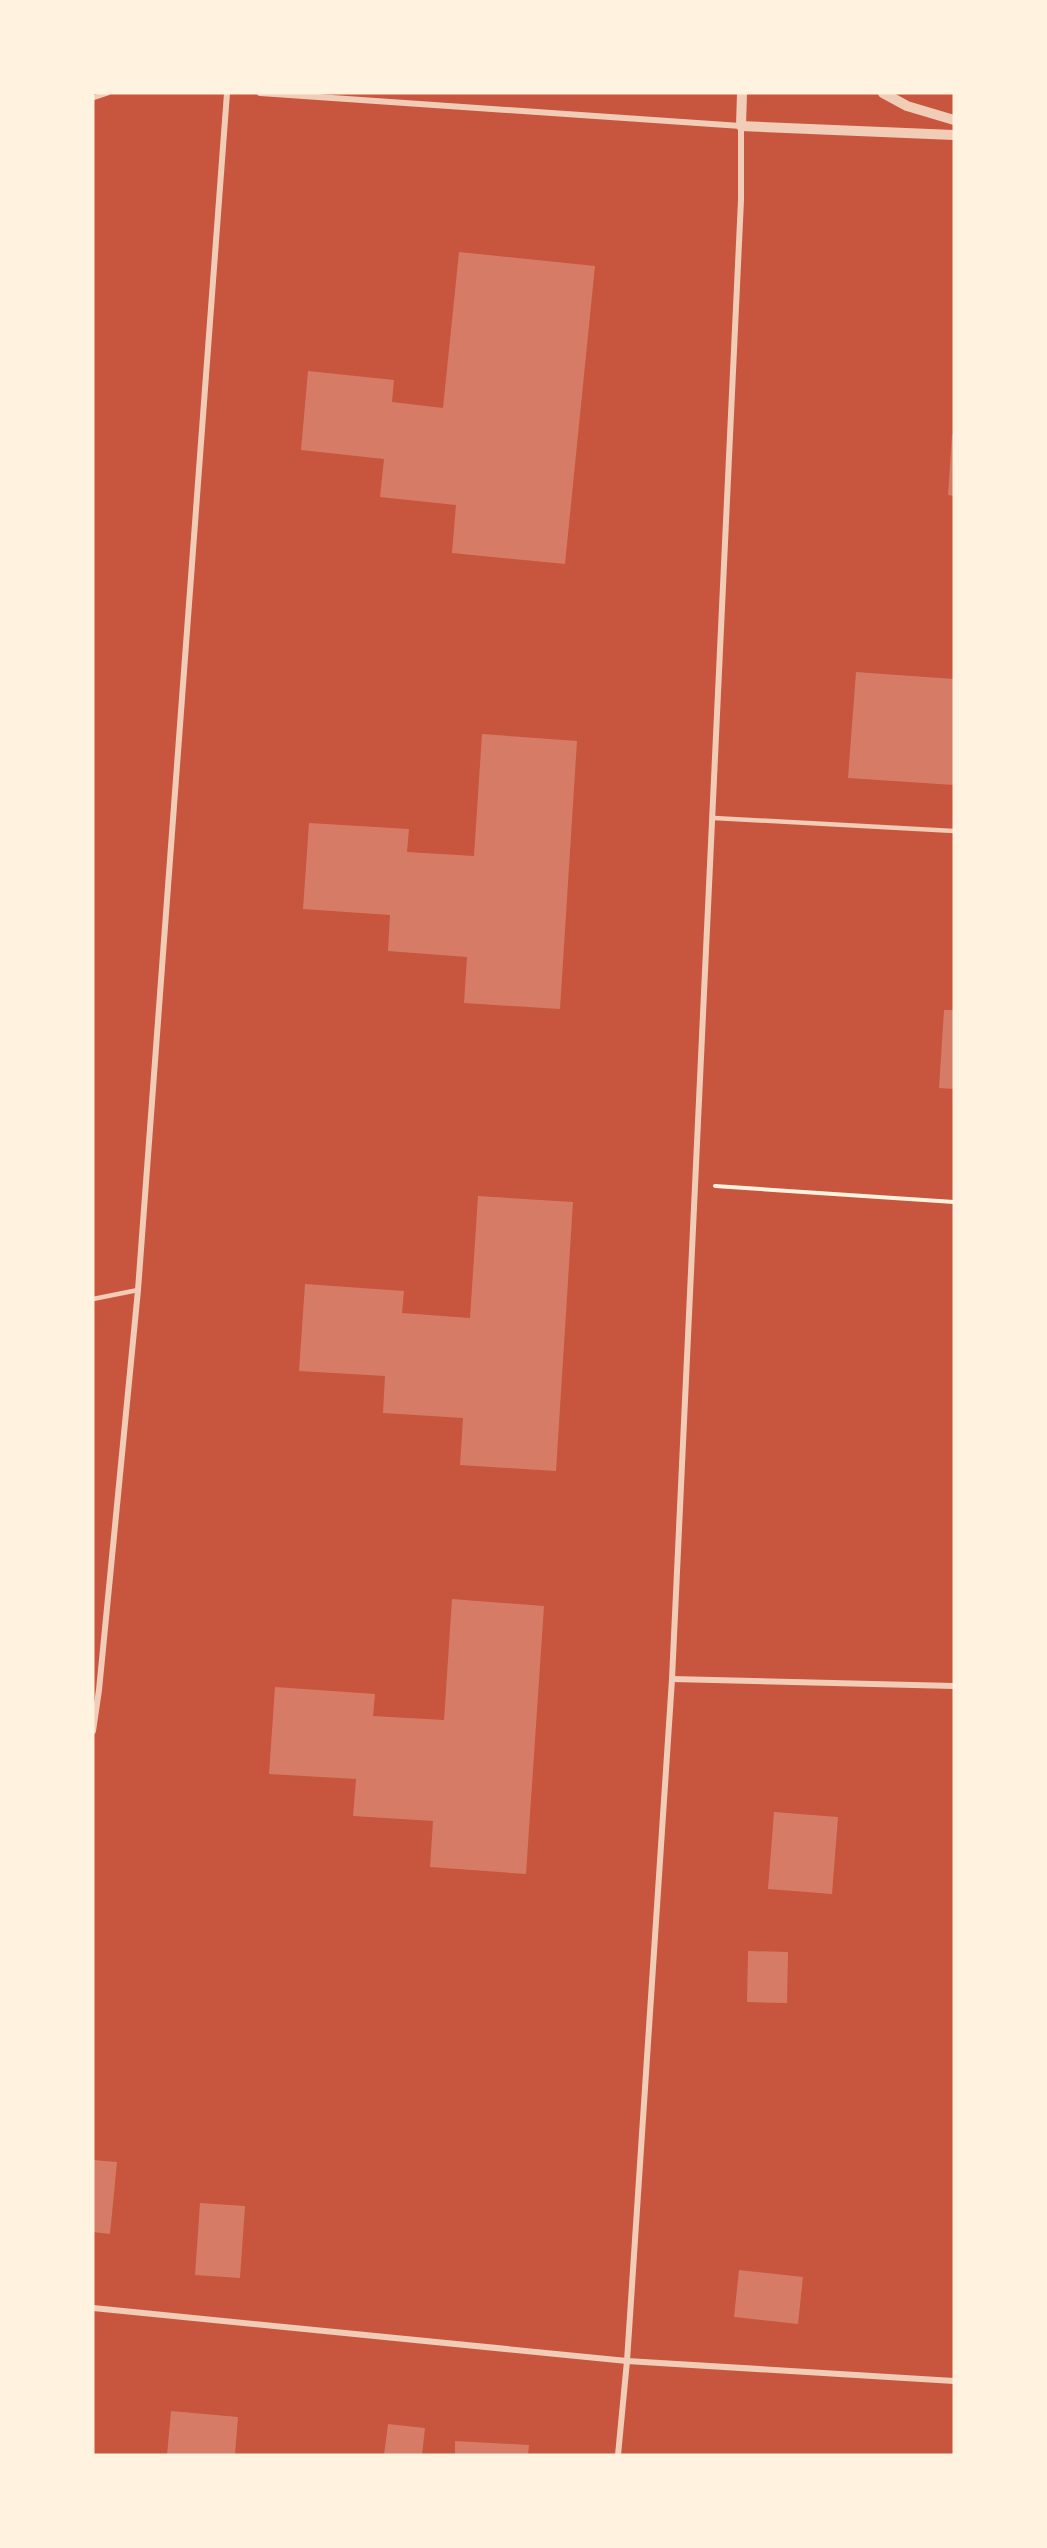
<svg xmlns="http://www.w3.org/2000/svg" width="1047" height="2548" font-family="Inter,sans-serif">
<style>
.building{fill:#d67c66}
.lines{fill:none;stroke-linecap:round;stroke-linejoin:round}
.path{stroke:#fff3e0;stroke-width:4}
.service{stroke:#f1ccb7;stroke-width:4.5}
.minor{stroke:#f1ccb7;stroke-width:6}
.tertiary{stroke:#f1ccb7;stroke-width:10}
</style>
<rect width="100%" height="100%" fill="#c8553d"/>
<g class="building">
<path d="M459,252L595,266L565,564L452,553L456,505L380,497L384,459L301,450L308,371L394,380L392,402L443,408Z"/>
<path d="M952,435H954V496L948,495Z"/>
<path d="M856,672L954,679V785L848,778Z"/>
<path d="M482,734L577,741L560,1009L464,1003L467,957L388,951L390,915L303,909L309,823L409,829L407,852L474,856Z"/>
<path d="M944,1010H954V1089L939,1088Z"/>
<path d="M478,1196L573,1202L556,1471L460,1465L463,1418L383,1413L385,1376L299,1371L305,1284L404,1291L402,1313L470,1318Z"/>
<path d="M452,1599L544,1606L526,1874L430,1867L433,1821L353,1816L356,1779L269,1774L275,1687L375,1694L373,1716L444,1720Z"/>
<path d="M774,1812L838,1817L832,1894L768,1889Z"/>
<path d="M748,1951L788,1952L787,2003L747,2002Z"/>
<path d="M93,2160L117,2162L110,2234L93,2232Z"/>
<path d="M200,2203L245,2206L240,2278L195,2275Z"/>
<path d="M739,2270L803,2277L798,2324L734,2317Z"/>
<path d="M171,2411L238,2417L235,2455H167Z"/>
<path d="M388,2424L425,2428L422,2455H384Z"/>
<path d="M455,2441L529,2445L528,2455H455Z"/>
</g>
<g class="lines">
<path class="path" d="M715,1186L954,1202"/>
<g class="service">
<path d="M93,98L108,93"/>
<path d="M714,818L954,831"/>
<path d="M93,1299L138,1290"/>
</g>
<g class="minor">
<path d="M260,93L741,126V200L672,1679L627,2361L618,2455"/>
<path d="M672,1679L954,1686"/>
<path d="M93,1731L99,1690L138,1290L227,93"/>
<path d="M93,2308L627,2361L954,2381"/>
</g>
<g class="tertiary">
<path d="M742,93L741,126L954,135"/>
<path d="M883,93L907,106L954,120"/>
</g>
</g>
<rect width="1047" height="2548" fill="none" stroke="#fff3e0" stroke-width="189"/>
</svg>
